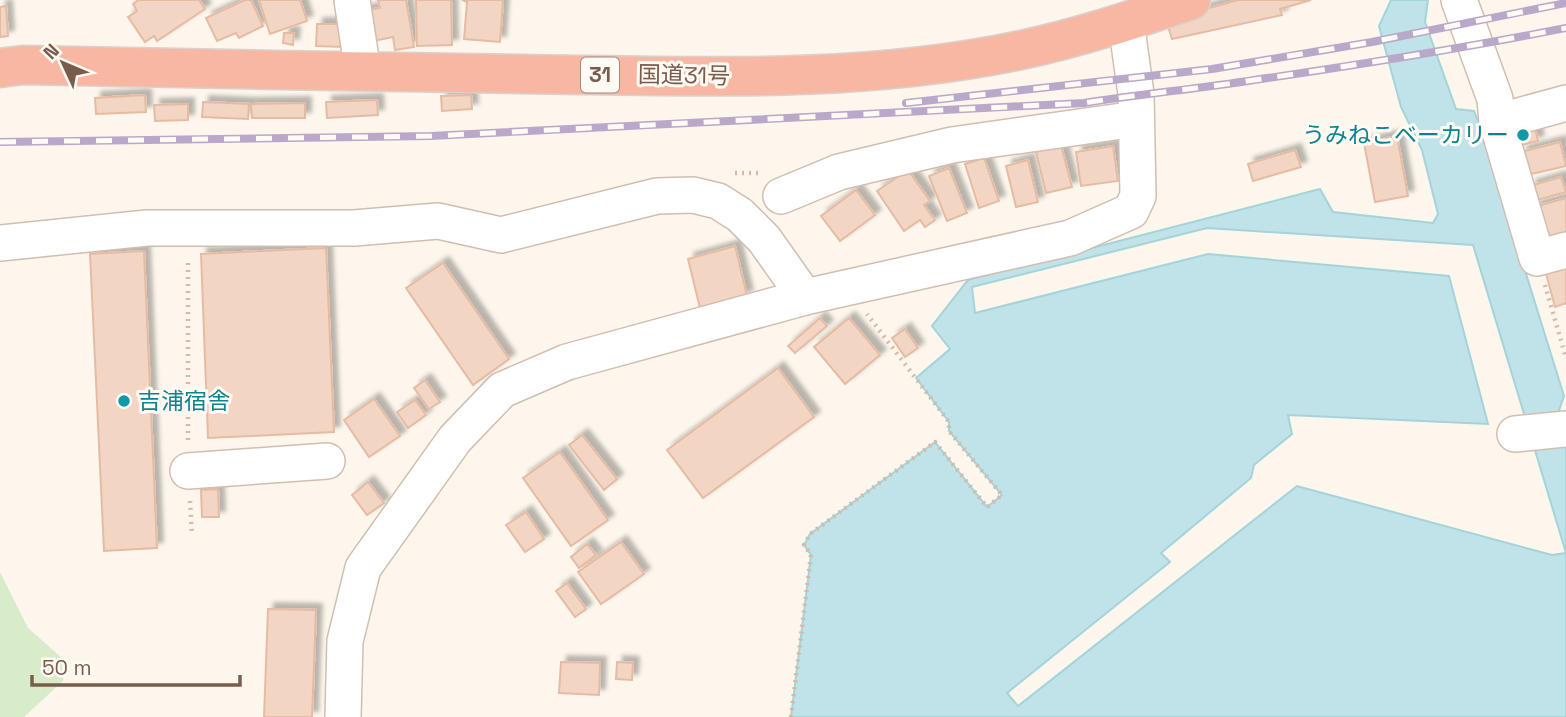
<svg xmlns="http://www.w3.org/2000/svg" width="1566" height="717" font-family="'Space Grotesk','Noto Sans JP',sans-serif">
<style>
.green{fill:#d8ecc9}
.water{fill:#bfe3e8;stroke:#a5d3da;stroke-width:2;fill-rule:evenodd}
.building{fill:#f3d5c3;stroke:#e6bba3;stroke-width:2;filter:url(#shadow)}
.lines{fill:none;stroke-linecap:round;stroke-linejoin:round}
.minor-casing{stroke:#d1beb0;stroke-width:38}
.highway-casing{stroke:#dad1cd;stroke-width:41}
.path{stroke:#d9b8a5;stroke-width:4.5;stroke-dasharray:2 5;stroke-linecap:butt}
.minor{stroke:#fff;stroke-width:35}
.highway{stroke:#f7b7a3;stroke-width:38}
.rail-casing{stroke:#b9a8c9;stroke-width:8}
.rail{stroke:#fffaf3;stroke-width:5;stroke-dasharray:16;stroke-linecap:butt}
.culture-dot{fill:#0f9aa8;stroke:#fffaf3;stroke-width:2.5}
.labels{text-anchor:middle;stroke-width:6;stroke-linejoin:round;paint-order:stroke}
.shield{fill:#fffaf3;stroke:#a28b7f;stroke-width:2}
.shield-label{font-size:21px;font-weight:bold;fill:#7a5c4d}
.street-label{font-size:23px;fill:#7a5c4d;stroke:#fffaf3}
.culture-label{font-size:23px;fill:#0d838f;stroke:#fffaf3;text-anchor:end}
</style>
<defs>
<filter id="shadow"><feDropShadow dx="6" dy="-6" stdDeviation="2" flood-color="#0004"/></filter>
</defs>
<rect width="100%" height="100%" fill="#fdf6ec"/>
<path class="green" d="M0,572L28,628L63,659V681L24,717H0Z"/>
<path class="water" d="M1391,0H1428L1425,22L1456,109L1474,111L1481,129L1564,396L1556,419L1566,444V717H791L811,555L804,545L810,534L935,442L987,507L1002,495L949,431V422L916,378L950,349L932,326L968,280L1320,189L1333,212L1433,223L1438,214L1422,150L1401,107L1379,26ZM1207,228L1473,245L1566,553L1552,555L1297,486L1018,706L1007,693L1170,562L1161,553L1251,478L1254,465L1292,434L1288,415L1488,424L1449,276L1208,254L975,313L972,287Z"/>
<g class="building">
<path d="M138,0H199L205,9L157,41L154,36L145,42L128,17L137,11L133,4Z"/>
<path d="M245,0H251L263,26L239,38L236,33L217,41L206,18Z"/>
<path d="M259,0H300L307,21L270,34Z"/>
<path d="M378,0H406L414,47L395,50L393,37L368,42L362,11L380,8Z"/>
<path d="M416,0H451L452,45L417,46Z"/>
<path d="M462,0H503L500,42L464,39L467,2Z"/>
<path d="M1238,0H1311L1280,9L1282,15L1172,39L1166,20Z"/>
<path d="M6,6L8,36L0,37V7Z"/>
<path d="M317,24H345L344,47L316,46Z"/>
<path d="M284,33H294L293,45L283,43Z"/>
<path d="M145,95L146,112L96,114L95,98Z"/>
<path d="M471,95L472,109L442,111L441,96Z"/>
<path d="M377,100L378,115L327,118L326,102Z"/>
<path d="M203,102L249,104L248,119L202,117Z"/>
<path d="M305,103V118H252L251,104Z"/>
<path d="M188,104V120L155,121L154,105Z"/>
<path d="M1534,123L1538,141L1513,147L1509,128Z"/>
<path d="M1397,136L1408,196L1375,202L1364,143Z"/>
<path d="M1560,142L1566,166L1527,175L1521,152Z"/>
<path d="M1061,145L1072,187L1046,193L1036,152Z"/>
<path d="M1113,146L1118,181L1081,186L1076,152Z"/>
<path d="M1295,150L1301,167L1253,181L1248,164Z"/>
<path d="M984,158L999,201L979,208L965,164Z"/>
<path d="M1028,160L1038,202L1016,207L1006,166Z"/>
<path d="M949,168L967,213L947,221L929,176Z"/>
<path d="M908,170L930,201L924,205L935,220L925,227L920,220L904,231L877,191Z"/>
<path d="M1561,177L1566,192L1534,201L1530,186Z"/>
<path d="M856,190L875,215L840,241L821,216Z"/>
<path d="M1566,198V240L1546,246L1534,207Z"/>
<path d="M735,246L747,296L700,308L688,259Z"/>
<path d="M326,248L334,432L208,438L201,254Z"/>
<path d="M144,251L157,548L104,551L90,254Z"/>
<path d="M1566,260V303L1555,307L1544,266Z"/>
<path d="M443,263L509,359L473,385L406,288Z"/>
<path d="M820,318L827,326L795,353L788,346Z"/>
<path d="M849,318L880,355L845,384L814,347Z"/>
<path d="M905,329L918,348L905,357L892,338Z"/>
<path d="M778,368L814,417L703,498L667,450Z"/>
<path d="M425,380L440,402L429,409L414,388Z"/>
<path d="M374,399L400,436L369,457L344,420Z"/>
<path d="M415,400L426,415L408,428L397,412Z"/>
<path d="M582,435L617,479L604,490L569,445Z"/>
<path d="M560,452L608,520L571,546L523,478Z"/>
<path d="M368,482L384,503L367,515L352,495Z"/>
<path d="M218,489L219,517H202L201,490Z"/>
<path d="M526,512L544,539L525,552L506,525Z"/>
<path d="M621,542L644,574L601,604L578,572Z"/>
<path d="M587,544L596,555L579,568L571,557Z"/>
<path d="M567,583L586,609L575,617L556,591Z"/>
<path d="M268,609L316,610L312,717H264Z"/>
<path d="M561,662L600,663L599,695L559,693Z"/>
<path d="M617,662L633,663L632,680L616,679Z"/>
</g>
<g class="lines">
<defs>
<g id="minor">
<path d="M352,0L363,72"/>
<path d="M1459,0L1495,99L1497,122L1537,258L1566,250"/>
<path d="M1497,122L1566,103"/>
<path d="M781,196L839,172L952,145L1136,119"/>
<path d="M0,243L147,228H354L438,221L501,235L657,196L693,195L718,201L740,215L764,239L805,297"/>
<path d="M1515,434L1566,429"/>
<path d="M188,471L327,461"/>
<path d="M343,717L345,641L363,568L455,439L502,390L567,362L805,297L1070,238L1131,211L1138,196L1136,94L1126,22"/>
</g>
<path id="highway" d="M0,68L23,65C189,68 354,72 520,74C687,76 856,85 1021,50C1078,38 1135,19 1191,0"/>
</defs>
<use href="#minor" class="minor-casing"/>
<use href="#highway" class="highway-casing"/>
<g class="path">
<path d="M735,173H761"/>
<path d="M1545,285L1566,358"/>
<path d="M188,440V259"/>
<path d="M190,501L192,535"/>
<path d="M791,717L811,555L804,545L810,534L935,442L987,507L1002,495L949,431V422L867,314"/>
</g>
<use href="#minor" class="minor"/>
<use href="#highway" class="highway"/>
<defs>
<g id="rail">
<path d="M906,103L1212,69L1372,42L1566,3"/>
<path d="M0,142L431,136L1084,103C1140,94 1197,89 1254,80C1358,65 1463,48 1566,28"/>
</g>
</defs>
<use href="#rail" class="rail-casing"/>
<use href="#rail" class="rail"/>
</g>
<g class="culture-dot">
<circle cx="1523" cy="135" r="7"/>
<circle cx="124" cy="401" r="7"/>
</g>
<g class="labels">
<rect class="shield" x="581" y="57.5" width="38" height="35" rx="5"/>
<g class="shield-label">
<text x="600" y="82">31</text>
</g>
<g class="street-label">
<text transform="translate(684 75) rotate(1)" y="8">国道31号</text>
</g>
<g class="culture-label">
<text x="1509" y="143">うみねこベーカリー</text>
<text x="138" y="409" text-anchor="start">吉浦宿舎</text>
</g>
</g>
<g transform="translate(63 63) rotate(314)" stroke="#fffaf3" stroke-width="5" paint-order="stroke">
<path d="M0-5L12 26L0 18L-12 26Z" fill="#7a5c4d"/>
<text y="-10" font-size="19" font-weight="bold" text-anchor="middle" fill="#7a5c4d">N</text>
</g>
<path d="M32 675v10h208v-10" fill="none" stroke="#7a5c4d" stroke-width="3.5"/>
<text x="42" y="675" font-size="21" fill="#7a5c4d" stroke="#fffaf3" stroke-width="5" paint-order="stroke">50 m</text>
</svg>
